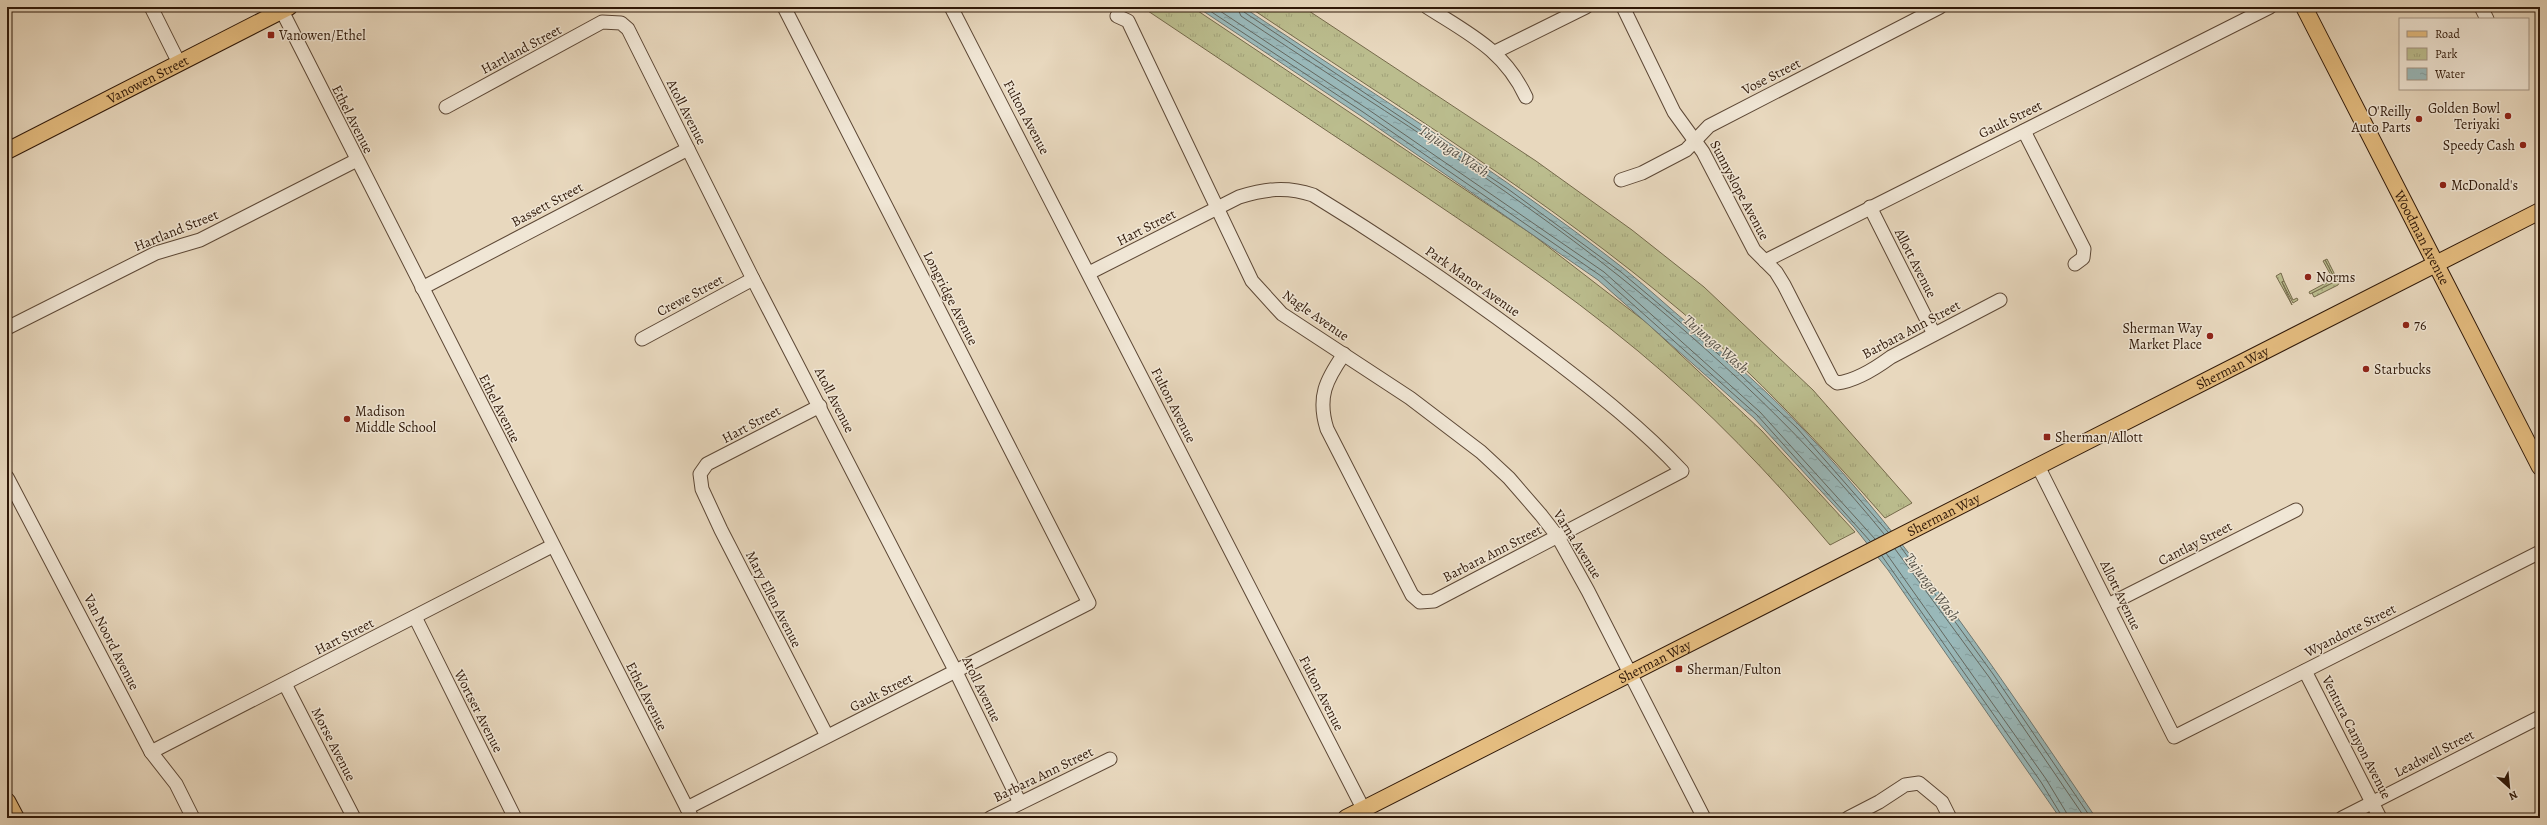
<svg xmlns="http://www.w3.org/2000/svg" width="2547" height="825" font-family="Alegreya,serif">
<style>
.grass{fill:url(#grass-dots);stroke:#756a4b}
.park{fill:url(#park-tufts);stroke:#756a4b}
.garden{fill:url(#garden-furrows);stroke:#756a4b}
.water{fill:url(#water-ripples);stroke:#6f7872}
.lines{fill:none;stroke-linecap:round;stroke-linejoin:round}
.shore{stroke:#646860;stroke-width:1}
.minor-casing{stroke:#5d4836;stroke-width:15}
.major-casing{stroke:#2f1808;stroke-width:18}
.minor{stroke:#f0e6d5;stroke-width:13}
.major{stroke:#e4bc7f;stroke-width:16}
.poi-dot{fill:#8f2418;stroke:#f0e6d5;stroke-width:1.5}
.labels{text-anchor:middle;stroke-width:3;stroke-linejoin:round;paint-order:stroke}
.poi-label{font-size:14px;fill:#2f1808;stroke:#f0e6d5;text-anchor:start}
.street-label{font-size:14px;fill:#2f1808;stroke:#f0e6d5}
.water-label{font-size:15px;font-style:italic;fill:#545046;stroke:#f0e6d5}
</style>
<defs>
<pattern id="grass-dots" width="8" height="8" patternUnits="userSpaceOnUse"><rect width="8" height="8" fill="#bbbd8e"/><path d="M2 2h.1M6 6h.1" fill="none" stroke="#a1a279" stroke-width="1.8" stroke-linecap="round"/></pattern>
<pattern id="park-tufts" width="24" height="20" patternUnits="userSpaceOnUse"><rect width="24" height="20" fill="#bbbd8e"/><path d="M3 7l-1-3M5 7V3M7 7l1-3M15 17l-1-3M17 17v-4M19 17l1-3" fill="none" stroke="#a1a279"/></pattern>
<pattern id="garden-furrows" width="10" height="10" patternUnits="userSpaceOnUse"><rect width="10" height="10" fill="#bbbd8e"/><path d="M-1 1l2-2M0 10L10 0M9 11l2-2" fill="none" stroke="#a1a279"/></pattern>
<pattern id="water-ripples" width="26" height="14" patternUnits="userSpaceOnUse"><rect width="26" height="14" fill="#99b8b9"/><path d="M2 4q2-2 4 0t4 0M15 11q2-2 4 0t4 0" fill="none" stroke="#849d9e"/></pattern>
</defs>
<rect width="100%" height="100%" fill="#e8d8be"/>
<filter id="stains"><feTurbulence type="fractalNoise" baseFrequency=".005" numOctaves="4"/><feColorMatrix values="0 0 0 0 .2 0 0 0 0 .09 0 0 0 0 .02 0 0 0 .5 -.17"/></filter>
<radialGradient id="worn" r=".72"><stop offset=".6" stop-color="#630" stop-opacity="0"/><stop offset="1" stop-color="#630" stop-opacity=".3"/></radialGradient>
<g class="grass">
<path d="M2327,259L2339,283L2338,285L2314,297L2312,293L2336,281L2325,260Z"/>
<path d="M2281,273L2284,281L2282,282L2292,305L2276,276Z"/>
</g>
<g class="park">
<path d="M1142,7H1192L1533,235L1647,323L1762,431L1855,532L1830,545C1771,475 1708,409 1638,351C1561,287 1478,232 1395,176C1310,120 1226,63 1142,7Z"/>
<path d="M1249,7H1303L1536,161L1632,230L1704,287L1813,390L1912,503L1885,518C1821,445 1756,375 1683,313C1547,198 1395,105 1249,7Z"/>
</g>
<g class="garden">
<path d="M2325,260L2336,281L2310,294L2309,292L2333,279L2323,261Z"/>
<path d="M2284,281L2293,300L2297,298L2298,300L2293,303L2282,282Z"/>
</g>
<path class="water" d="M1197,7H1243C1370,92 1502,173 1623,268C1646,286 1668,307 1691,326C1729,358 1767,391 1801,427C1914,546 2004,682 2096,818H2060L1888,570L1854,527L1754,418L1598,280L1361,116Z"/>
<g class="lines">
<g class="shore">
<path d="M1204,7L1363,112L1601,276L1757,415L1870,541"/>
<path d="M1214,7L1366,108L1604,272L1760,412L1875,539"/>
<path d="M1237,7L1241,16C1367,101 1500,181 1619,276C1715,353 1806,438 1884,534"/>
<path d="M1242,7L1244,12L1508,189L1621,272L1724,359L1797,428L1888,532"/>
<path d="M1900,546L1993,674L2091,818"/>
<path d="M1895,549L1989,677L2085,818"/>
<path d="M1886,553L2046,779L2066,812L2068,818"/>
<path d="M1882,556L2041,782L2063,818"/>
</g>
<defs>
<g id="minor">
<path d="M151,7L179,63"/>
<path d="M951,7L1368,818"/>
<path d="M1427,7C1469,34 1504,50 1526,97"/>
<path d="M1623,7L1674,112L1703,152L1754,250L1776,272L1784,285L1832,379L1837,383C1856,381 1876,368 1891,357L2000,300"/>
<path d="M2481,7L2487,19"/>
<path d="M282,11L692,818"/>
<path d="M1117,16L1128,21L1252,281L1282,314L1410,398L1481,452L1509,478L1541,515L1558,537L1588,591L1704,818"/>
<path d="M1495,52L1586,7"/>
<path d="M446,107L602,22L621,23L628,29L753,279L956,672L1020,803"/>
<path d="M2024,131L2084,249L2083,258L2075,264"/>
<path d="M1621,180L1642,173L1686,150L1709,126L1940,7"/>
<path d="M1870,207L1934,334"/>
<path d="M1765,261L2270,7"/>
<path d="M1089,273L1239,197C1265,189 1286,186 1313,195C1395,245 1473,299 1550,357C1596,392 1643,429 1682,471L1434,601L1420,602L1412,595L1327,429C1317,397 1326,380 1344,354"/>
<path d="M422,288L688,149"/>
<path d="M7,328L156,253L200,240L357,160"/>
<path d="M642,339L753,279"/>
<path d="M820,406L707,464L700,474L702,489L721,530L827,736"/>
<path d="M2038,466L2174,737L2540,552"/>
<path d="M7,477L151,752L176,784L193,818"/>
<path d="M2108,605L2296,510"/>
<path d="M415,617L515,818"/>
<path d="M2305,671L2380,818"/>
<path d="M285,684L354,818"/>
<path d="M151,752L552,546"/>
<path d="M687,808L1089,603L784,7"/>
<path d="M990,818L1110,759"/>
<path d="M1848,818L1879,802L1905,785L1919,783L1942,802L1950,818"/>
<path d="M2342,818L2540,717"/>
</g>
<g id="major">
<path id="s1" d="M2304,7L2540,467"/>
<path id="s2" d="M7,151L289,7"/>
<path d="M7,801L16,818"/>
<path id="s3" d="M1346,818L2540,211"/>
</g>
</defs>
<use href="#minor" class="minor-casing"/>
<use href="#major" class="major-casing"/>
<use href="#minor" class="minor"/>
<use href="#major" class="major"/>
</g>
<g class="poi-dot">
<rect x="267" y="31" width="8" height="8" rx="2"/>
<circle cx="2508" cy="116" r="4"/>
<circle cx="2419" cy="119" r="4"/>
<circle cx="2523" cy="145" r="4"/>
<circle cx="2443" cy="185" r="4"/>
<circle cx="2308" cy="277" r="4"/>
<circle cx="2406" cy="325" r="4"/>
<circle cx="2210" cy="336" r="4"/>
<circle cx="2366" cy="369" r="4"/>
<circle cx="347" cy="419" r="4"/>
<rect x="2043" y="433" width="8" height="8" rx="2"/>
<rect x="1675" y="665" width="8" height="8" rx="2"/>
</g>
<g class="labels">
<g class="poi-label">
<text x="279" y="40">Vanowen/Ethel</text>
<text x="2500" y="113" text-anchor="end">Golden Bowl<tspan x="2500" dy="16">Teriyaki</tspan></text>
<text x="2411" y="116" text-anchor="end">O'Reilly<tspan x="2411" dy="16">Auto Parts</tspan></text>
<text x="2515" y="150" text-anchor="end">Speedy Cash</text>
<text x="2451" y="190">McDonald's</text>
<text x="2316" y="282">Norms</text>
<text x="2414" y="330">76</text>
<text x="2202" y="333" text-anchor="end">Sherman Way<tspan x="2202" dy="16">Market Place</tspan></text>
<text x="2374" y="374">Starbucks</text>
<text x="355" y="416">Madison<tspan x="355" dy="16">Middle School</tspan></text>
<text x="2055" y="442">Sherman/Allott</text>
<text x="1687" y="674">Sherman/Fulton</text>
</g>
<g class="street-label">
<text transform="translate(521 49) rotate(-28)" y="5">Hartland Street</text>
<text transform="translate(1771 76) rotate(-27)" y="5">Vose Street</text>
<text dy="5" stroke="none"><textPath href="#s2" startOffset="158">Vanowen Street</textPath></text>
<text transform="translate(687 112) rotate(63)" y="5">Atoll Avenue</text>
<text transform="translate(1027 117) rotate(62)" y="5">Fulton Avenue</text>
<text transform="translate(353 119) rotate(63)" y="5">Ethel Avenue</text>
<text transform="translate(2010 119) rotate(-26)" y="5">Gault Street</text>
<text transform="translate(1740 190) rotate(62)" y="5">Sunnyslope Avenue</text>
<text transform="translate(547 204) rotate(-28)" y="5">Bassett Street</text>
<text transform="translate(1146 227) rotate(-27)" y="5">Hart Street</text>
<text transform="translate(176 230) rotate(-22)" y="5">Hartland Street</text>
<text dy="5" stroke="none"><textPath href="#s1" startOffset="259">Woodman Avenue</textPath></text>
<text transform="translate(1916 263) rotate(63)" y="5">Allott Avenue</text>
<text transform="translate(1473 281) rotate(35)" y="5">Park Manor Avenue</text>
<text transform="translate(690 295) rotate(-28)" y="5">Crewe Street</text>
<text transform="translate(951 298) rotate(63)" y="5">Longridge Avenue</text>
<text transform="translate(1316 315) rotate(35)" y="5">Nagle Avenue</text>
<text transform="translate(1911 329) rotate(-28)" y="5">Barbara Ann Street</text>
<text dy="5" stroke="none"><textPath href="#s3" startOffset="994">Sherman Way</textPath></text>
<text transform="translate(835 400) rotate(63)" y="5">Atoll Avenue</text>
<text transform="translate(1174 405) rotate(63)" y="5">Fulton Avenue</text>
<text transform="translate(500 408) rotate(63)" y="5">Ethel Avenue</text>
<text transform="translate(751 424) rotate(-28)" y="5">Hart Street</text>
<text dy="5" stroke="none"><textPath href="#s3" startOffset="670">Sherman Way</textPath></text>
<text transform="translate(2195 543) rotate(-27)" y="5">Cantlay Street</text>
<text transform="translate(1578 544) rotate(58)" y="5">Varna Avenue</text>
<text transform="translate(1492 553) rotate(-27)" y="5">Barbara Ann Street</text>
<text transform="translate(2121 595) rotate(64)" y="5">Allott Avenue</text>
<text transform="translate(774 599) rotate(63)" y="5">Mary Ellen Avenue</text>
<text transform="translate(2350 630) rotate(-27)" y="5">Wyandotte Street</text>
<text transform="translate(344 636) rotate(-27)" y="5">Hart Street</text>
<text transform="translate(112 642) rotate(63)" y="5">Van Noord Avenue</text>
<text dy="5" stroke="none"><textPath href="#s3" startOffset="346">Sherman Way</textPath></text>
<text transform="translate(982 689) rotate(64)" y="5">Atoll Avenue</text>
<text transform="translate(881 692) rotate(-27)" y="5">Gault Street</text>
<text transform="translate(1322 693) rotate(63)" y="5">Fulton Avenue</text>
<text transform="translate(647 696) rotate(63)" y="5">Ethel Avenue</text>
<text transform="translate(479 711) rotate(63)" y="5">Wortser Avenue</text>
<text transform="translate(2357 737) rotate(63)" y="5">Ventura Canyon Avenue</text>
<text transform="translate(334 744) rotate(63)" y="5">Morse Avenue</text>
<text transform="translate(2434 753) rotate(-27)" y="5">Leadwell Street</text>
<text transform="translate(1043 774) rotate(-26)" y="5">Barbara Ann Street</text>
</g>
<g class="water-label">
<text transform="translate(1454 151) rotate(34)" y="5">Tujunga Wash</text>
<text transform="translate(1716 344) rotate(41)" y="5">Tujunga Wash</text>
<text transform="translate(1932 587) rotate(53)" y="5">Tujunga Wash</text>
</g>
</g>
<rect width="2547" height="825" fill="none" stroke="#e8d8be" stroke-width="24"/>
<rect x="8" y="8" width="2531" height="809" fill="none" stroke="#2f1808" stroke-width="2"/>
<rect x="12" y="12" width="2523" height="801" fill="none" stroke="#2f1808"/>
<rect x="2399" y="18" width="130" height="72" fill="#f0e6d5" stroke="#a39483"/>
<rect x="2407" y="31" width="20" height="6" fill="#e4bc7f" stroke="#a39483"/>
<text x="2435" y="38" font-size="12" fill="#2f1808">Road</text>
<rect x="2407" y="48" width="20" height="12" fill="url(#park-tufts)" stroke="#a39483"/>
<text x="2435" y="58" font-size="12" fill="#2f1808">Park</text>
<rect x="2407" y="68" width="20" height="12" fill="url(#water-ripples)" stroke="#a39483"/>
<text x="2435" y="78" font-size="12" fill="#2f1808">Water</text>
<g transform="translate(2509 787) rotate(153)" stroke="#f0e6d5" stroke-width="3" paint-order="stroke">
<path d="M0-3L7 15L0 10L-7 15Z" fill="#2f1808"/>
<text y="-6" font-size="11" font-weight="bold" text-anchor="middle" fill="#2f1808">N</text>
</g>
<rect width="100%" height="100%" filter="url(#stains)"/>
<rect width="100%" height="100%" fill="url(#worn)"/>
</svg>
